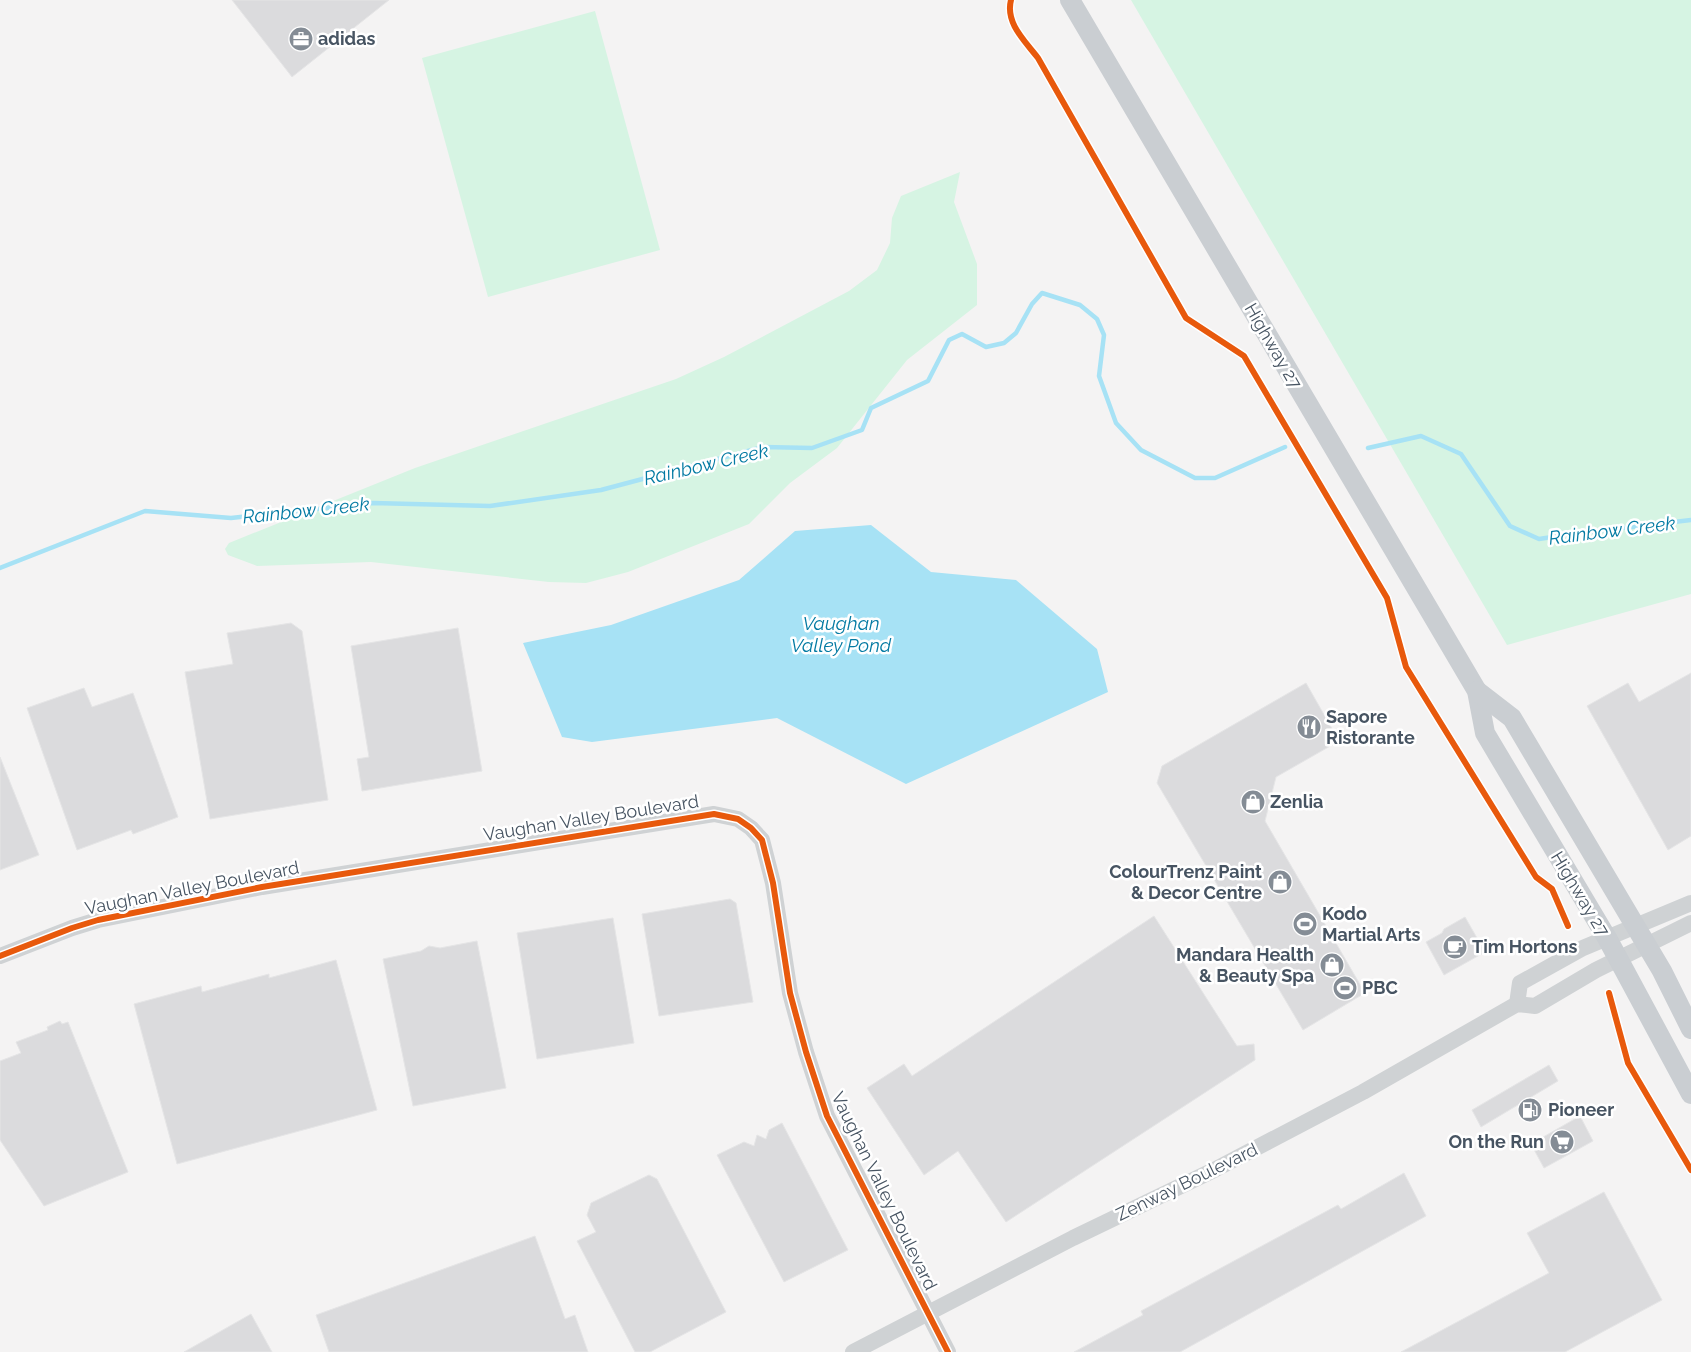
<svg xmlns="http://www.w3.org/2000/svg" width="1691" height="1352" font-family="Raleway,sans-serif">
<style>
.green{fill:#d6f4e3}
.water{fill:#a7e2f5}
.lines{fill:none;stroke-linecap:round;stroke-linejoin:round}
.stream{stroke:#a7e2f5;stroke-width:4.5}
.building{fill:#dbdbdd;stroke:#e5e5e6}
.minor{stroke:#cfd2d4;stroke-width:16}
.major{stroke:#caced2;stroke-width:20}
.cycleway-casing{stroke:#fff;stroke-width:9}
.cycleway{stroke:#e8590c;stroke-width:6}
.labels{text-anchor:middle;stroke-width:5;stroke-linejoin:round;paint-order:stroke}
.poi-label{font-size:18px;font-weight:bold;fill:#475462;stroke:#fff;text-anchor:start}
.street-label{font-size:18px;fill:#475462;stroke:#fff}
.water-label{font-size:19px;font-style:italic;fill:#037aa3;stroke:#fff}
</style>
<rect width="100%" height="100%" fill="#f4f3f3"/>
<g class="green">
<path d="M1131,0H1691V594L1507,645Z"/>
<path d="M595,11L660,250L488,297L422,58Z"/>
<path d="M960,172L954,202L977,264V305L907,360L837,448L790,483L749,524L628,572L586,583L549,582L371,562L257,566L228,555L225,549L229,543L415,468L676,379L724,357L849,291L877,270L890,243L892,218L901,196Z"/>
</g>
<path class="water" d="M871,525L931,572L1016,580L1097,649L1108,692L906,784L777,718L592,742L562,737L523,643L611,625L739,580L795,531Z"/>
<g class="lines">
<g class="stream">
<path d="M1368,448L1421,436L1461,454L1510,526L1539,539L1572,534L1691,520"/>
<path d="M0,568L145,511L231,518L373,503L490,506L601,490L763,447L812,448L862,430L871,408L928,381L949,340L962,334L986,347L1004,343L1016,333L1032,304L1042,293L1080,305L1097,319L1104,335L1099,376L1116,423L1141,450L1195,478H1215L1285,447"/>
</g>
</g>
<g class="building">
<path d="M232,0H389L292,77Z"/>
<path d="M291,623L302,631L328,800L210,819L185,672L233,664L227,633Z"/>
<path d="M458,628L482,771L362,791L357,759L369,757L351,646Z"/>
<path d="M1691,673V836L1668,850L1587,706L1628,683L1639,702Z"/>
<path d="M1306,683L1339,741L1276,777L1265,821L1365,993L1303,1030L1157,783L1162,766Z"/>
<path d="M84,688L92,707L133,693L178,817L133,834L131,830L77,850L27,708Z"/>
<path d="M0,757L39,855L0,870Z"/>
<path d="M730,899L736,903L753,1002L659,1016L642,914Z"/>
<path d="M1154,916L1237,1046L1254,1044L1255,1060L1006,1222L958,1151L924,1175L867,1088L904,1064L912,1076Z"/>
<path d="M1465,917L1485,952L1444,975L1426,942L1442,933L1444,929Z"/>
<path d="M613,918L634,1043L537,1059L517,933Z"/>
<path d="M477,941L506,1088L413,1106L383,959L421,951L429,946L440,948Z"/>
<path d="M336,960L377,1110L177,1164L134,1004L201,986L202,992L269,974V978Z"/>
<path d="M60,1021L62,1024L68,1022L128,1172L44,1206L0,1140V1061L21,1053L16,1042L48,1030L47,1027Z"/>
<path d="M1549,1065L1558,1081L1481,1127L1472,1110Z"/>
<path d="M1580,1116L1593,1141L1544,1168L1531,1144Z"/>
<path d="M782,1123L848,1250L784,1282L717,1155L744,1142L754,1146L757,1135L766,1139L769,1130Z"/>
<path d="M1404,1173L1426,1216L1180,1352H1074L1143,1315L1141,1311L1338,1205L1341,1209Z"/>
<path d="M649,1175L657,1179L726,1312L650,1352H635L577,1241L596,1232L587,1215L591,1203Z"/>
<path d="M1604,1192L1662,1300L1565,1352H1401L1549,1273L1527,1233Z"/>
<path d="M535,1236L565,1319L575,1315L588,1352H329L316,1315Z"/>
<path d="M251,1314L272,1352H184Z"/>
</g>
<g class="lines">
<g class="minor">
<path d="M0,956L72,928L98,920L262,887L714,814L738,819L751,828L762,840L773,883L790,993L806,1052L827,1116L948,1352"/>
<path d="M1517,1004L1520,983L1583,948L1691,903"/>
<path d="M853,1352L1073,1238L1214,1170L1363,1092L1517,1004L1535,1006L1596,970L1691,923"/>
</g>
<g class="major">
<path d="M1070,0L1477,691L1485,733L1607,938L1691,1094"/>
<path d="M1477,691L1512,718L1662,971L1691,1029"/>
</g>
<defs>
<g id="cycleway">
<path d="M1011,0C1005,23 1025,41 1038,58L1186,318L1244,356L1387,598L1406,667L1536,877L1552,889L1568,926"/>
<path d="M0,956L72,928L98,920L262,887L714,814L738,819L751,828L762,840L773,883L790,993L806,1052L827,1116L948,1352"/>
<path d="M1609,993L1628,1063L1691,1170"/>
</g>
</defs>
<use href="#cycleway" class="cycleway-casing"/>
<use href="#cycleway" class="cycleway"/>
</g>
<defs>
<symbol id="office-disc" viewBox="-11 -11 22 22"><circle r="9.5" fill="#848c95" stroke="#fff"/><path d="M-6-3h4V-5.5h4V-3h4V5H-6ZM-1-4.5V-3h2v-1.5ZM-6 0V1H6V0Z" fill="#fff"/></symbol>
<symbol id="restaurant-disc" viewBox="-11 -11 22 22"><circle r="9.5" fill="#848c95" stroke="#fff"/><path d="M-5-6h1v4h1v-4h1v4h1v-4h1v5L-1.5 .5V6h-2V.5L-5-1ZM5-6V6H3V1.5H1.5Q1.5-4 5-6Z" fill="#fff"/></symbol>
<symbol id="shop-disc" viewBox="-11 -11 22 22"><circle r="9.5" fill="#848c95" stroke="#fff"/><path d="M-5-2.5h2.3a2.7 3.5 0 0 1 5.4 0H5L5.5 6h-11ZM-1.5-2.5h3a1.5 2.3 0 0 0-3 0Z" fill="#fff"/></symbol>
<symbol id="stadium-disc" viewBox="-11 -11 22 22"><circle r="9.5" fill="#848c95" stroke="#fff"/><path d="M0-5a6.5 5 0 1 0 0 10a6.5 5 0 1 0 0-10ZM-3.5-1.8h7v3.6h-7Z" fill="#fff"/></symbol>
<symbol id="cafe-disc" viewBox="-11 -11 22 22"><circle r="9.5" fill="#848c95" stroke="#fff"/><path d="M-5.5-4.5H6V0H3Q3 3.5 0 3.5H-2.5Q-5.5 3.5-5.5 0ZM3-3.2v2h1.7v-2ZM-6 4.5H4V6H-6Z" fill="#fff"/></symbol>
<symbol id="fuel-disc" viewBox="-11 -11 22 22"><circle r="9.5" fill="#848c95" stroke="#fff"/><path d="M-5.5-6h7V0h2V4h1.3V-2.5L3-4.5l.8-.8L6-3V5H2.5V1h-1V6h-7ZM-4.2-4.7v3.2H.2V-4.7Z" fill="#fff"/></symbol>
<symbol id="supermarket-disc" viewBox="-11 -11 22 22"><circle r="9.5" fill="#848c95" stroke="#fff"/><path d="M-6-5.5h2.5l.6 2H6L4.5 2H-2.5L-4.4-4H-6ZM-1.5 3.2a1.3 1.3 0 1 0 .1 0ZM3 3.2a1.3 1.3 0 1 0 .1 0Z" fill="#fff"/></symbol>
</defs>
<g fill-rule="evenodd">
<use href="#office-disc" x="287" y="25" width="28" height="28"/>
<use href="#restaurant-disc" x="1295" y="713" width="28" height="28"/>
<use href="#shop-disc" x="1239" y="788" width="28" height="28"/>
<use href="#shop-disc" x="1266" y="868" width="28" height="28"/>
<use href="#stadium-disc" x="1291" y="910" width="28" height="28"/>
<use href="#cafe-disc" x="1441" y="933" width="28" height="28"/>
<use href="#shop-disc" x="1318" y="951" width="28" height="28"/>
<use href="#stadium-disc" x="1331" y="974" width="28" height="28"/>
<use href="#fuel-disc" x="1516" y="1096" width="28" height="28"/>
<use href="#supermarket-disc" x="1548" y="1128" width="28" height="28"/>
</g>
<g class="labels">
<g class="poi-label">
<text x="318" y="45">adidas</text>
<text x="1326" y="723">Sapore<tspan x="1326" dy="21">Ristorante</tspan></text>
<text x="1270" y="808">Zenlia</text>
<text x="1262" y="878" text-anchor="end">ColourTrenz Paint<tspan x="1262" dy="21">&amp; Decor Centre</tspan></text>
<text x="1322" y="920">Kodo<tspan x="1322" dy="21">Martial Arts</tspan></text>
<text x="1472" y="953">Tim Hortons</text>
<text x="1314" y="961" text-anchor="end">Mandara Health<tspan x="1314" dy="21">&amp; Beauty Spa</tspan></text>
<text x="1362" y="994">PBC</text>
<text x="1548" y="1116">Pioneer</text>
<text x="1544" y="1148" text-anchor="end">On the Run</text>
</g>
<g class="street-label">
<text transform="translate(1273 346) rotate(60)" y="6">Highway 27</text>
<text transform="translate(591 818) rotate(-9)" y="6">Vaughan Valley Boulevard</text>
<text transform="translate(192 888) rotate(-11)" y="6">Vaughan Valley Boulevard</text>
<text transform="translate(1580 894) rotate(59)" y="6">Highway 27</text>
<text transform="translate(1187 1182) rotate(-26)" y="6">Zenway Boulevard</text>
<text transform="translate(884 1191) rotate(64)" y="6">Vaughan Valley Boulevard</text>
</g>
<g class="water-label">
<text transform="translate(706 464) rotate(-13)" y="7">Rainbow Creek</text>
<text transform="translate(306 510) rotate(-6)" y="7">Rainbow Creek</text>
<text transform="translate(1612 530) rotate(-7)" y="7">Rainbow Creek</text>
<text x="841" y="630">Vaughan<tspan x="841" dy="22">Valley Pond</tspan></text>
</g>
</g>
</svg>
